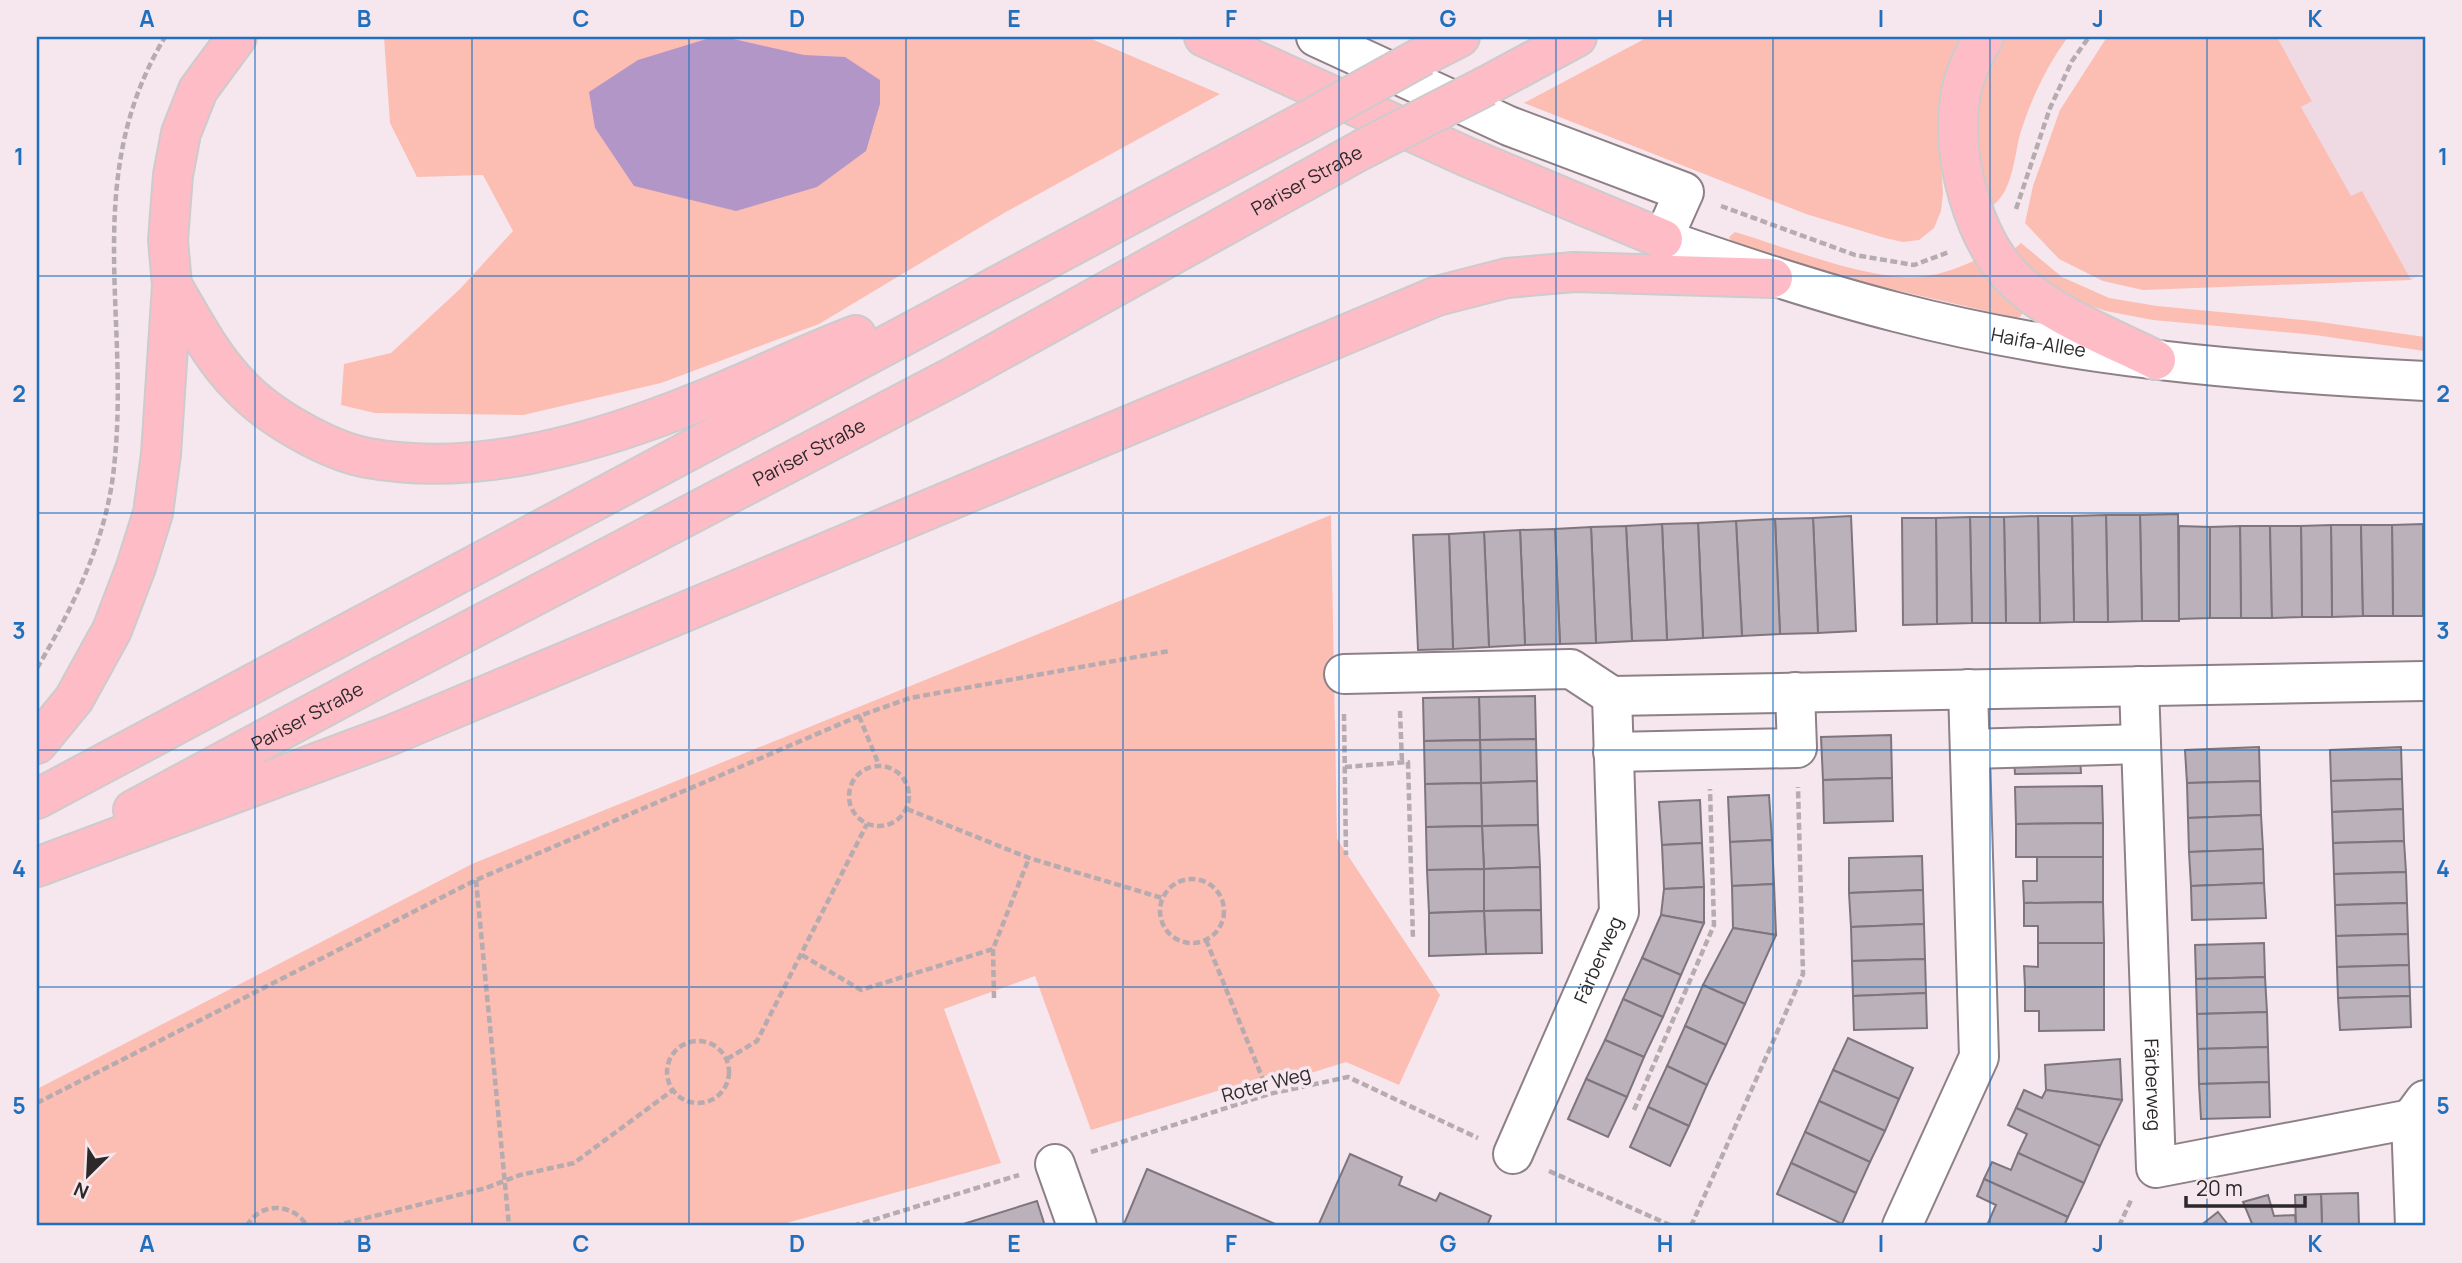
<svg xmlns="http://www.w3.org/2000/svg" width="2462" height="1263" font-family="Manrope,sans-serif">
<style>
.built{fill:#efd9e2}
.green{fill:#fcbdb3}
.water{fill:#b396c8}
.building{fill:#bbb1ba;stroke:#7f757e;stroke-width:2}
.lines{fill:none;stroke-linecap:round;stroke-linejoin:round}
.minor-casing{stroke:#8d8086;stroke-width:42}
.tertiary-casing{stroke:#8d8086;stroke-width:42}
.trunk-casing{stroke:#cdcbcc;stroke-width:42}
.path{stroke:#b6abaf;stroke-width:4.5;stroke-dasharray:7 3.5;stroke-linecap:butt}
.minor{stroke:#fff;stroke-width:38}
.tertiary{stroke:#fff;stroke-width:38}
.trunk{stroke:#febcc6;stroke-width:38}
.trunk-bridge-casing{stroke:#cdcbcc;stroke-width:42;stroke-linecap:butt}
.trunk-bridge{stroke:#febcc6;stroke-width:38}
.grid{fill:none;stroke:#1f6fbe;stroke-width:2;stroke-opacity:0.55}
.labels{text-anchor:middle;stroke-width:7;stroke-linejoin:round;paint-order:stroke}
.street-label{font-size:19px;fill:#2d282a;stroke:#f5e7ed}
.neatline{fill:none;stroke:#1f6fbe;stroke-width:2.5}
.grid-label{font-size:23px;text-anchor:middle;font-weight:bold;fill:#1f6fbe}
</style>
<rect width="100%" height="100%" fill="#f5e7ed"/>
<path class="built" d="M2277,37H2425V271L2411,280L2362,191L2351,197L2301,107L2312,100Z"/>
<g class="green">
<path d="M384,37H1087L1220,94L1004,213L819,324L661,383L523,415L375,413L341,405L344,364L391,353L460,289L513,231L483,175L417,177L390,123Z"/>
<path d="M1648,37H1968L1945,97L1940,150L1943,193L1941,211L1934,228L1919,240L1903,242L1885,238L1806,214L1524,103Z"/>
<path d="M2003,37H2068C2048,64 2033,95 2022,128C2013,154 2015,195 1987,209L1983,206L1975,99Z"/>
<path d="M2107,37H2277L2312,101L2301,107L2351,196L2362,191L2411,280L2143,290L2103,281L2059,259L2025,223L2033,186L2060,110Z"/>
<path d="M1735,232C1785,247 1852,274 1903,277C1929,279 1954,270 1976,260L2024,311L2020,317L2016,318L1865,283L1732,243L1729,237Z"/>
<path d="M2021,243L2062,277L2109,298L2157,306L2313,321L2425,337V351L2315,335L2153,320L2106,311L2082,303L2047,284L2011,252Z"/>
<path d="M1331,515L1337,839L1440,995L1399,1085L1346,1062L1285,1081L1272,1074L1091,1130L1035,976L944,1009L1001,1163L776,1226H37V1089L472,864Z"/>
</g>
<path class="water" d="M713,37H725L804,55L845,57L880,80V104L866,151L817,187L736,211L634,186L595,128L589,92L638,60Z"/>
<g class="building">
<path d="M2178,514L2179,621H2142L2140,515Z"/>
<path d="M2106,515H2140L2142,621L2108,622Z"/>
<path d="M2106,515L2108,622H2074L2072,516Z"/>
<path d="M1851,516L1856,631L1818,633L1813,518Z"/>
<path d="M2038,516H2072L2074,622L2040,623Z"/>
<path d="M2038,516L2040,623H2006L2004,517Z"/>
<path d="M1970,517H2004L2006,623H1972Z"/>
<path d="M1970,517L1972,623L1937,624L1936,518Z"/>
<path d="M1813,518L1818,633L1780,634L1775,519Z"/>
<path d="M1902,518H1936L1937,624L1903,625Z"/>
<path d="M1775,519L1780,634L1742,636L1736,521Z"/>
<path d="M1736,521L1742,636L1703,638L1698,523Z"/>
<path d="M1698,523L1703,638L1667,640L1662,524Z"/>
<path d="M1662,524L1667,640L1632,641L1626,526Z"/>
<path d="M2423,524V616H2393L2392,525Z"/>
<path d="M2331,525H2361L2363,616L2332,617Z"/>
<path d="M2331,525L2332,617H2302L2301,526Z"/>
<path d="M2361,525H2392L2393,616H2363Z"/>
<path d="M1626,526L1632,641L1596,643L1591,527Z"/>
<path d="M2179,526L2210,527V618L2179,619Z"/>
<path d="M2240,526H2270L2272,618H2241Z"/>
<path d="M2240,526L2241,618H2210V527Z"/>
<path d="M2270,526H2301L2302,617L2272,618Z"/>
<path d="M1591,527L1596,643L1560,644L1555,529Z"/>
<path d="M1555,529L1560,644L1525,645L1520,530Z"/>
<path d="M1520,530L1525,645L1489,647L1484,532Z"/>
<path d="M1484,532L1489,647L1453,649L1449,534Z"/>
<path d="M1449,534L1453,649L1418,650L1413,535Z"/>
<path d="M1535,696L1536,739L1480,740L1479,697Z"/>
<path d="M1479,697L1480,740L1424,741L1423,698Z"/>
<path d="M1891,735L1892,778L1823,780L1821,737Z"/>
<path d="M1536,739L1537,781L1481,783L1480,740Z"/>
<path d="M1480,740L1481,783L1425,784L1424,741Z"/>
<path d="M2259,747L2260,781L2187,783L2185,750Z"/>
<path d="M2401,747L2402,779L2331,781L2330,750Z"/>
<path d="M2080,756L2081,773L2015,774L2014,758Z"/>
<path d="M1892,778L1893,821L1824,823L1823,780Z"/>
<path d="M2402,779L2403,809L2332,812L2331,781Z"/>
<path d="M1537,781L1538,825L1482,826L1481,783Z"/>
<path d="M2260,781L2261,815L2188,818L2187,783Z"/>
<path d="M1481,783L1482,826L1426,827L1425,784Z"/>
<path d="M2102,786L2103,823L2016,824L2015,787Z"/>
<path d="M1769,795L1772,840L1730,842L1728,797Z"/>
<path d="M1700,800L1702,843L1662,845L1659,802Z"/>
<path d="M2403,809L2404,841L2333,843L2332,812Z"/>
<path d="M2261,815L2263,849L2189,852L2188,818Z"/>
<path d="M2103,823V857H2016V824Z"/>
<path d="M1538,825L1540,867L1484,869L1482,826Z"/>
<path d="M1482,826L1484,869L1427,870L1426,827Z"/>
<path d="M1772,840L1774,884L1732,886L1730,842Z"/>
<path d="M2404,841L2406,872L2334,874L2333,843Z"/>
<path d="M1702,843L1704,887L1664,889L1662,845Z"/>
<path d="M2263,849L2264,883L2191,886L2189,852Z"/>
<path d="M1922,856L1923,890L1849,893V858Z"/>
<path d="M2037,857H2103V902L2024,903L2023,881H2037Z"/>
<path d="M1540,867L1541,910L1484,911V869Z"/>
<path d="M1484,869V911L1429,913L1427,870Z"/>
<path d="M2406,872L2407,903L2335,905L2334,874Z"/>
<path d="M2264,883L2266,918L2192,920L2191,886Z"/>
<path d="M1774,884L1776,935L1733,928L1732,886Z"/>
<path d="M1704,887V923L1661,915L1664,889Z"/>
<path d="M1923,890L1924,924L1851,927L1849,893Z"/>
<path d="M2103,902L2104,943H2038V926H2024V903Z"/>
<path d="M2407,903L2408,934L2336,936L2335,905Z"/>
<path d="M1541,910L1542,953L1486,954L1484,911Z"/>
<path d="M1484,911L1486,954L1429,956V913Z"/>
<path d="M1661,915L1704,923L1681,975L1642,958Z"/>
<path d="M1924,924L1925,959L1852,961L1851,927Z"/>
<path d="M1733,928L1776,935L1745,1004L1703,985Z"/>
<path d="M2408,934L2409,965L2337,967L2336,936Z"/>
<path d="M2038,943H2104V987H2025L2024,966L2038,967Z"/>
<path d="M2264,943L2265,977L2196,979L2195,945Z"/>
<path d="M1642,958L1681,975L1663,1017L1623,999Z"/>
<path d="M1925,959L1926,993L1853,996L1852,961Z"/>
<path d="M2409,965L2410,996L2338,998L2337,967Z"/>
<path d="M2265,977L2267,1012L2197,1014L2196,979Z"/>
<path d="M1703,985L1745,1004L1726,1045L1685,1026Z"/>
<path d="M2025,987H2104V1030L2039,1031V1011H2025Z"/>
<path d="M1926,993L1927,1028L1854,1030L1853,996Z"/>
<path d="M2410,996L2411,1027L2340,1030L2338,998Z"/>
<path d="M1623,999L1663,1017L1644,1057L1605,1040Z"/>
<path d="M2267,1012L2268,1047L2198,1049L2197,1014Z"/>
<path d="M1685,1026L1726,1045L1707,1085L1667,1066Z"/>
<path d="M1848,1038L1913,1068L1899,1099L1833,1070Z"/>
<path d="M1605,1040L1644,1057L1627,1097L1586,1079Z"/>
<path d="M2268,1047L2269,1082L2199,1084L2198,1049Z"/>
<path d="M2120,1059L2122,1100L2046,1090L2045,1065Z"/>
<path d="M1667,1066L1707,1085L1689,1126L1648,1107Z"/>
<path d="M1833,1070L1899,1099L1885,1131L1819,1101Z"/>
<path d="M1586,1079L1627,1097L1608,1137L1568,1119Z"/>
<path d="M2269,1082L2270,1117L2201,1119L2199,1084Z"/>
<path d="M2024,1090L2042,1098L2046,1090L2122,1100L2100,1146L2016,1108Z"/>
<path d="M1819,1101L1885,1131L1870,1162L1805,1132Z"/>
<path d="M1648,1107L1689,1126L1670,1166L1630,1147Z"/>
<path d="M2016,1108L2100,1146L2084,1183L2018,1153L2027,1134L2008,1125Z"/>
<path d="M1805,1132L1870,1162L1856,1193L1791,1163Z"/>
<path d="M2018,1153L2084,1183L2068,1217L1984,1179L1992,1162L2011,1170Z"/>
<path d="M1350,1154L1402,1177L1399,1185L1436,1201L1440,1193L1491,1216L1487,1226H1318Z"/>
<path d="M1791,1163L1856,1193L1842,1224L1777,1194Z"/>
<path d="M1147,1169L1280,1226H1129L1124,1224Z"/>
<path d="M1984,1179L2068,1217L2064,1226H1994L1988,1223L1996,1205L1977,1196Z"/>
<path d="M2358,1193L2359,1226H2322L2321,1194Z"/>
<path d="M2321,1194L2322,1226H2296L2295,1195Z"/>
<path d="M2268,1195L2274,1216L2295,1215L2296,1226H2253L2243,1202Z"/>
<path d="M1037,1201L1045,1226H957Z"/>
<path d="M2218,1212L2229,1226H2200Z"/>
</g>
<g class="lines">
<defs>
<g id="minor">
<path d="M1316,37L1509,126L1684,192L1663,239"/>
<path d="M1344,674L1571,669L1612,696L2425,681"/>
<path id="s1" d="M2139,686L2156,1168L2411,1119"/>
<path d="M1970,749L2141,744"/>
<path d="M1613,752L1797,748L1795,692"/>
<path id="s2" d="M1513,1154L1619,912L1612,696"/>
<path d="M1055,1164L1077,1226"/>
<path d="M1902,1226L1979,1057L1968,689"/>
<path d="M2415,1226L2411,1119L2425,1100"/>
</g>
<g id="tertiary">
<path id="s3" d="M1663,239C1740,266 1817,292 1896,312C2069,357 2247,372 2425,381"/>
</g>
<g id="trunk">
<path d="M1204,37L1467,157L1663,239"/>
<path d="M1984,37C1972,57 1961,83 1959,107C1953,161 1974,238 2012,277C2046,313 2112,338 2156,360"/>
<path d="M1423,56L1460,37"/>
<path d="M1486,86L1577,37"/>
<path d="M172,285C193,320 211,357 240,386C268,416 328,451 368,458C472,477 584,446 680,409C740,387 797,357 856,335"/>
<path d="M37,744L74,699L112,630L136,567L153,513L161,454L172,285L168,240L173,175L181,133L198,90L237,37"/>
<path d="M37,799L1302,123"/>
<path id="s4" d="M133,810L380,677L956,375L1361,150"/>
<path d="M37,867L391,735L1437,296L1507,278L1574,272L1773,278"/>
</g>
</defs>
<use href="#minor" class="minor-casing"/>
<use href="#tertiary" class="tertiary-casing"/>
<use href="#trunk" class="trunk-casing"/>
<g class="path">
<path d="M1721,206L1855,255L1914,265L1949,252"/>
<path d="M2016,209L2050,108L2072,61L2089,37"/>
<path d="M37,668C73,608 107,538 114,467C131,316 80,178 165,37"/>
<path d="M1400,711L1402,763"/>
<path d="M1344,714L1346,855"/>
<path d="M859,716L879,765"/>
<circle cx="879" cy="796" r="30"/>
<path d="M1345,767L1408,762L1413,940"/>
<path d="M907,809L1029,858L1162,898"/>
<circle cx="1192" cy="911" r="32"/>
<path d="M476,880L509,1226"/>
<path d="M1206,940L1269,1094"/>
<path d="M993,949L994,998"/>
<path d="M802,955L861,990L993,949L1029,858"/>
<circle cx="698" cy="1072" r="31"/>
<path d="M727,1059L757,1041L867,824"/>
<path d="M37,1103L476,880L859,716L910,698L1169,651"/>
<path d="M1634,1110L1714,925L1710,789"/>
<path d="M1091,1152L1269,1094L1348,1077L1478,1138"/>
<path d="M1549,1171L1672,1226"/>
<path d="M247,1226C260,1201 294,1203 307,1226"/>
<path d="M334,1226L486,1188L520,1175L574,1163L673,1090"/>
<path d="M853,1226L1019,1175"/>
<path d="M1691,1226L1803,974L1798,787"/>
<path d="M2119,1226L2132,1198"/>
</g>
<use href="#minor" class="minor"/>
<use href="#tertiary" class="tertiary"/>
<use href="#trunk" class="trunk"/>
<defs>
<g id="trunk-bridge">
<path d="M1302,123L1423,56"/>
<path d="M1361,150L1486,86"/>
</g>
</defs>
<use href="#trunk-bridge" class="trunk-bridge-casing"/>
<use href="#trunk-bridge" class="trunk-bridge"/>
</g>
<path class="grid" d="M255,37V1226M472,37V1226M689,37V1226M906,37V1226M1123,37V1226M1339,37V1226M1556,37V1226M1773,37V1226M1990,37V1226M2207,37V1226M37,276H2425M37,513H2425M37,750H2425M37,987H2425"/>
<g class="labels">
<g class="street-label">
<text dy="7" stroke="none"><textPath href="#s4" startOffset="1332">Pariser Straße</textPath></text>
<text dy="7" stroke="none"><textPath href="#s3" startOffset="390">Haifa-Allee</textPath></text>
<text dy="7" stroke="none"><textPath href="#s4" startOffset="765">Pariser Straße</textPath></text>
<text dy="7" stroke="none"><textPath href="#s4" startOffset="198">Pariser Straße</textPath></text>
<text dy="7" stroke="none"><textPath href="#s2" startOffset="212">Färberweg</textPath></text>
<text transform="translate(1266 1084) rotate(-15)" y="7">Roter Weg</text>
<text dy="7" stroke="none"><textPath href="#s1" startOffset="399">Färberweg</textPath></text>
</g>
</g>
<rect width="2462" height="1263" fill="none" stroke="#f5e7ed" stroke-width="77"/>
<g transform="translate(88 1175) rotate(204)" stroke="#f5e7ed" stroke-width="5" paint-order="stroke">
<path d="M0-5L12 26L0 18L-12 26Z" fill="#2d282a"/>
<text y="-10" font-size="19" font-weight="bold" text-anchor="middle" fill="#2d282a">N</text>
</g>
<path d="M2186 1196v10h119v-10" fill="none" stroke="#2d282a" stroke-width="3.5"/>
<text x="2196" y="1196" font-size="21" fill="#2d282a" stroke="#f5e7ed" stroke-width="5" paint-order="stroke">20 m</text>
<rect x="38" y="38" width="2386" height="1186" class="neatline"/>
<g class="grid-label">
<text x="147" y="27">A</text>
<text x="364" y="27">B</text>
<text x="581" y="27">C</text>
<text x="797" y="27">D</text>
<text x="1014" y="27">E</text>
<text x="1231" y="27">F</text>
<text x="1448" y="27">G</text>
<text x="1665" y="27">H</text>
<text x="1881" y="27">I</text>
<text x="2098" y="27">J</text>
<text x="2315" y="27">K</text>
<text x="19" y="165">1</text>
<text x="2443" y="165">1</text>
<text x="19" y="402">2</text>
<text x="2443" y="402">2</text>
<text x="19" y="639">3</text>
<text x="2443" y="639">3</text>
<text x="19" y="877">4</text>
<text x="2443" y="877">4</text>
<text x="19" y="1114">5</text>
<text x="2443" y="1114">5</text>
<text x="147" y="1252">A</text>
<text x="364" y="1252">B</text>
<text x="581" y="1252">C</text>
<text x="797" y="1252">D</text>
<text x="1014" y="1252">E</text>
<text x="1231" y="1252">F</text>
<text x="1448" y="1252">G</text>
<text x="1665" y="1252">H</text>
<text x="1881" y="1252">I</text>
<text x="2098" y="1252">J</text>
<text x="2315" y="1252">K</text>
</g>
</svg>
